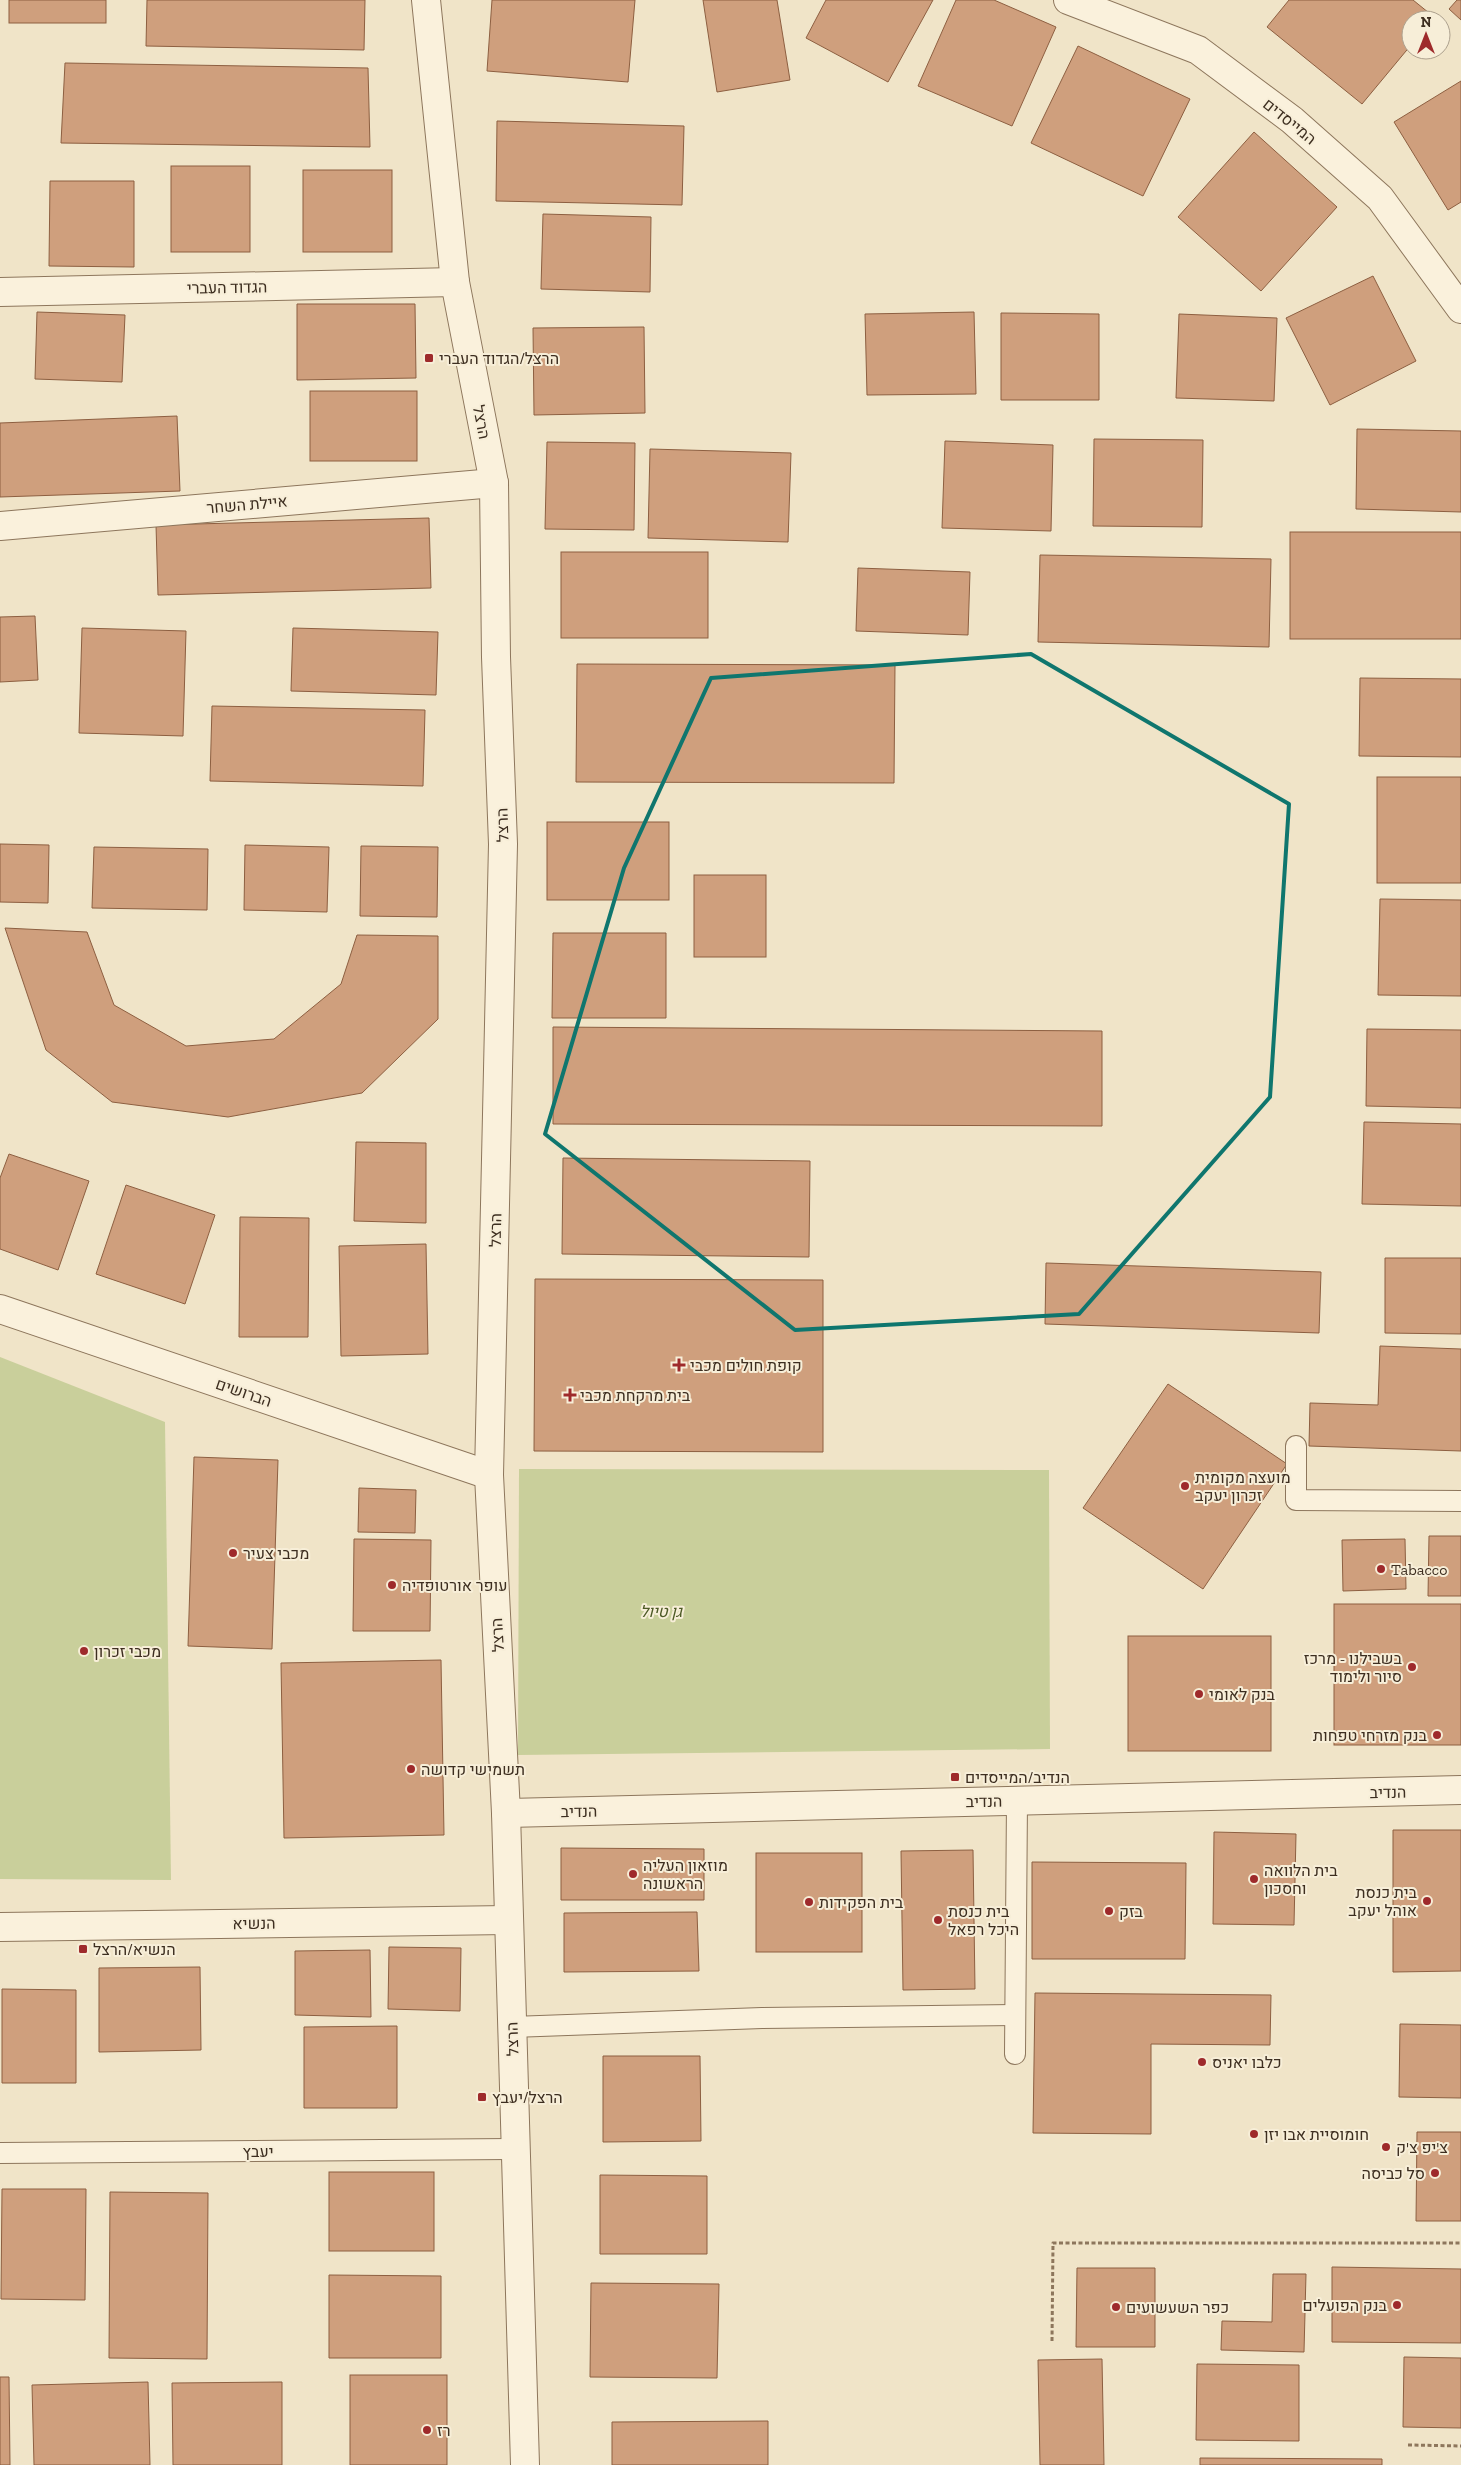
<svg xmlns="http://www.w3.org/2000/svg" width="1461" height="2465" font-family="'Zilla Slab',Heebo,serif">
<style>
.green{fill:#c9cf9b}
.building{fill:#cf9f7d;stroke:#8d5f41}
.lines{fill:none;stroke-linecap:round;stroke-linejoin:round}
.service-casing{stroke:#8d765c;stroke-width:22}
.minor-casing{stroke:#8d765c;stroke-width:30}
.path{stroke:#8d765c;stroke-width:3;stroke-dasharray:4 2.5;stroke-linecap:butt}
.service{stroke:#faf1dc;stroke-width:20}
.minor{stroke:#faf1dc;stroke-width:28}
.marked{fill:none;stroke:#0f766e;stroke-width:4;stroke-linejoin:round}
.poi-dot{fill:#9e2a2b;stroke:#f7eed8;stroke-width:2}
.labels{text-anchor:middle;stroke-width:4;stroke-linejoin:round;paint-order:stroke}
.street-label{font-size:16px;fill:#3d2e20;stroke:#f7eed8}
.poi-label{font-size:16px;fill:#3d2e20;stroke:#f7eed8;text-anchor:start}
.park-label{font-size:16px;font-style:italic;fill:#4d5a26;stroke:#f7eed8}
</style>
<rect width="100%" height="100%" fill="#f0e4c8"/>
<g class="green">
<path d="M0,1357L165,1422L171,1880L0,1879Z"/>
<path d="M519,1469L1049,1470L1050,1749L518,1755Z"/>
</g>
<g class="building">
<rect x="9" y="0" width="97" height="23"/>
<path d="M147,0H365L364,50L146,46Z"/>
<path d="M492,0H635L628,82L487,71Z"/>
<path d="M703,0H777L790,80L717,92Z"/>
<path d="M826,0H933L888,82L806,38Z"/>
<path d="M956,0H994L1056,27L1012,126L918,86Z"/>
<path d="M1289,0H1413L1434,17L1431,20H1411V45L1362,104L1267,27Z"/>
<path d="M1457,0H1461V20L1449,9Z"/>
<path d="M1078,46L1190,99L1143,196L1031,143Z"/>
<path d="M65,63L368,68L370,147L61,143Z"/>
<path d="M1461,81V202L1448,210L1394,122Z"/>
<path d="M497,121L684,126L682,205L496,201Z"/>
<path d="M1254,132L1337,207L1261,291L1178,217Z"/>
<rect x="171" y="166" width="79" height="86"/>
<rect x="303" y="170" width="89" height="82"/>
<path d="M50,181H134V267L49,266Z"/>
<path d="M543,214L651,217L650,292L541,289Z"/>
<path d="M1373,276L1416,361L1330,405L1286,318Z"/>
<path d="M297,304H415L416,378L297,380Z"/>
<path d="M37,312L125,315L122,382L35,379Z"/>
<path d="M974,312L976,394L867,395L865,314Z"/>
<path d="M1001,313L1099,314V400H1001Z"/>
<path d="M1179,314L1277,318L1274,401L1176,398Z"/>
<path d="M644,327L645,413L534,415L533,328Z"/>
<rect x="310" y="391" width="107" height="70"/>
<path d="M177,416L180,491L0,497V423Z"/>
<path d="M1357,429L1461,431V512L1356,509Z"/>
<path d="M1094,439L1203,440L1202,527L1093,526Z"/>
<path d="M945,441L1053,445L1051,531L942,528Z"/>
<path d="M547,442L635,443L634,530L545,529Z"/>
<path d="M650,449L791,453L788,542L648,538Z"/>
<path d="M429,518L431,588L158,595L156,525Z"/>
<rect x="1290" y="532" width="171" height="107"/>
<rect x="561" y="552" width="147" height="86"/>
<path d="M1040,555L1271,559L1269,647L1038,642Z"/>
<path d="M858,568L970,572L968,635L856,631Z"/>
<path d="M35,616L38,680L0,682V617Z"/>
<path d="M82,628L186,631L183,736L79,733Z"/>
<path d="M293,628L438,632L436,695L291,691Z"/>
<path d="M577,664L895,665L894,783L576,782Z"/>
<path d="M1360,678L1461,679V757L1359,756Z"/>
<path d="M212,706L425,710L423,786L210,781Z"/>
<rect x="1377" y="777" width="84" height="106"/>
<rect x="547" y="822" width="122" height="78"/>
<path d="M0,844L49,845L48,903L0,902Z"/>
<path d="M245,845L329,847L327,912L244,910Z"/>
<path d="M361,846L438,847L437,917L360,916Z"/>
<path d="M94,847L208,849L207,910L92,908Z"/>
<rect x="694" y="875" width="72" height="82"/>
<path d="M1380,899L1461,900V996L1378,995Z"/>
<path d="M5,928L87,932L114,1005L186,1046L274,1039L341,984L357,935L438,936V1019L362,1093L228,1117L112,1102L46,1050Z"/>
<path d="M553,933H666V1018H552Z"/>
<path d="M553,1027L1102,1031V1126L553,1124Z"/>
<path d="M1367,1029L1461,1030V1108L1366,1106Z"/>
<path d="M1364,1122L1461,1124V1206L1362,1204Z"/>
<path d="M356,1142L426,1143V1223L354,1221Z"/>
<path d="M9,1154L89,1181L58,1270L0,1249V1178Z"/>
<path d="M563,1158L810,1161L809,1257L562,1254Z"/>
<path d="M126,1185L215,1215L185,1304L96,1274Z"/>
<path d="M240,1217L309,1218L308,1337H239Z"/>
<path d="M426,1244L428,1354L341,1356L339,1246Z"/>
<path d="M1385,1258H1461V1334L1385,1333Z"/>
<path d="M1046,1263L1321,1272L1319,1333L1045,1324Z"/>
<path d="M535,1279L823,1280V1452L534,1451Z"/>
<path d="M1380,1346L1461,1349V1451L1309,1446L1310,1403L1378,1405Z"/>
<path d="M1168,1384L1287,1464L1203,1589L1083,1508Z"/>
<path d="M194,1457L278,1460L272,1649L188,1646Z"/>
<path d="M359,1488L416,1490L415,1533L358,1532Z"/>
<path d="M1429,1536H1461V1596H1428Z"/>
<path d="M354,1539L431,1540L430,1631H353Z"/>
<path d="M1405,1539L1406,1589L1343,1591L1342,1540Z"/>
<rect x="1334" y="1604" width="127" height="141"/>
<rect x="1128" y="1636" width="143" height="115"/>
<path d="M441,1660L444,1835L284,1838L281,1663Z"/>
<path d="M1393,1830H1461V1971L1393,1972Z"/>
<path d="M1214,1832L1296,1834L1294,1925L1213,1924Z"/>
<path d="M561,1848L704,1849V1900H561Z"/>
<path d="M973,1850L975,1989L903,1990L901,1851Z"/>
<rect x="756" y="1853" width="106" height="99"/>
<path d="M1032,1862L1186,1863L1185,1959H1032Z"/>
<path d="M697,1912L699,1971L564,1972V1913Z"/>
<path d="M389,1947L461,1948L460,2011L388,2009Z"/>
<path d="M370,1950L371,2017L295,2015V1951Z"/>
<path d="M200,1967L201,2050L99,2052V1968Z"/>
<path d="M2,1989L76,1990V2083H2Z"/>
<path d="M1035,1993L1271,1995L1270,2045L1151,2044V2134L1033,2133Z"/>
<path d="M1400,2024L1461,2025V2098L1399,2097Z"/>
<path d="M397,2026V2108H304V2027Z"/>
<path d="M603,2056H700L701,2141L603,2142Z"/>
<path d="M1417,2132H1461V2221H1416Z"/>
<rect x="329" y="2172" width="105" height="79"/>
<path d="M600,2175L707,2176V2254H600Z"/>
<path d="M2,2189H86L85,2300L1,2299Z"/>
<path d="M110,2192L208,2193L207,2359L109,2358Z"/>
<path d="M1332,2267L1461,2269V2343L1332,2342Z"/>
<path d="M1077,2268H1155V2347H1076Z"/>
<path d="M1273,2274H1306L1304,2352L1221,2350L1222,2321L1272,2322Z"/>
<path d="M329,2275L441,2276V2358H329Z"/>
<path d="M591,2283L719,2284L717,2378L590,2377Z"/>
<path d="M1404,2357L1461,2358V2428L1403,2427Z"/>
<path d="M1102,2359L1104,2465H1040L1038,2360Z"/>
<path d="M1197,2364L1299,2365V2441L1196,2440Z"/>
<rect x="350" y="2375" width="97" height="90"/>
<path d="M0,2377H9L10,2465H0Z"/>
<path d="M148,2382L150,2465H34L32,2385Z"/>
<path d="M282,2382V2465H173L172,2383Z"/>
<path d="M768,2421V2465H612V2422Z"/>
<path d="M1200,2458L1382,2459V2465H1200Z"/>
</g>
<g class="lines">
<defs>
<g id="service">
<path d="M1296,1446V1500L1461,1501"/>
<path d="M512,2027L762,2018L1015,2015"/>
<path d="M1015,2054L1017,1800"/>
<path d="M0,2153L516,2149"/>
</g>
<g id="minor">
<path d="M426,0L455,282L494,483L496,657L503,844L489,1475L506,1813L525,2465"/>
<path d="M1068,0L1198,50L1292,120L1380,198L1461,309"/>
<path d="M0,292L455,282"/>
<path d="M0,526L494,483"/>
<path d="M0,1309L489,1475"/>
<path d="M506,1813L1461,1790"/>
<path d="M0,1927L508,1920"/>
</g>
</defs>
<use href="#service" class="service-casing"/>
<use href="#minor" class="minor-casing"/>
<g class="path">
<path d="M1052,2341L1053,2243H1461"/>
<path d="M1408,2445L1461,2446"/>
</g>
<use href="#service" class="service"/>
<use href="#minor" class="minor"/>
</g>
<path class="marked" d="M1031,654L1289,804L1270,1097L1079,1314L795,1330L545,1134L624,868L711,678Z"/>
<g class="poi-dot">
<rect x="424" y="353" width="10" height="10" rx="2.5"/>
<path d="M676.5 1357.5h5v5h5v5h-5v5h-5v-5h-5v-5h5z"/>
<path d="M567.5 1387.5h5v5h5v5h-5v5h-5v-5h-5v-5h5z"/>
<circle cx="1185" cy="1486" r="5"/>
<circle cx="233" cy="1553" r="5"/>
<circle cx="1381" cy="1569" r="5"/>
<circle cx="392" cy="1585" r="5"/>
<circle cx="84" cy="1651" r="5"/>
<circle cx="1412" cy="1667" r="5"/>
<circle cx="1199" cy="1694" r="5"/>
<circle cx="1437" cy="1735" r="5"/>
<circle cx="411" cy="1769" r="5"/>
<rect x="950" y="1772" width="10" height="10" rx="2.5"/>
<circle cx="633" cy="1874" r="5"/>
<circle cx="1254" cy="1879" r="5"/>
<circle cx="1427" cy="1901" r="5"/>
<circle cx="809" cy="1902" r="5"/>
<circle cx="1109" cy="1911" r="5"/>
<circle cx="938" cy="1920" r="5"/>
<rect x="78" y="1944" width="10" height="10" rx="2.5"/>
<circle cx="1202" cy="2062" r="5"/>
<rect x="477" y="2092" width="10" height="10" rx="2.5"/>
<circle cx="1254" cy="2134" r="5"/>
<circle cx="1386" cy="2147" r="5"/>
<circle cx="1435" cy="2173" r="5"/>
<circle cx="1397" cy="2305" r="5"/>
<circle cx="1116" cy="2307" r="5"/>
<circle cx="427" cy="2430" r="5"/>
</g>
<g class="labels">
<g class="street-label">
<text transform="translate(1290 121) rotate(39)" y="6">המייסדים</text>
<text transform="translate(227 287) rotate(-1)" y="6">הגדוד העברי</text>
<text transform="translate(482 422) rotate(79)" y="6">הרצל</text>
<text transform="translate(247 504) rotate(-5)" y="6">איילת השחר</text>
<text transform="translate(502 825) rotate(-92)" y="6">הרצל</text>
<text transform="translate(495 1230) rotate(-89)" y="6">הרצל</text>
<text transform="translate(244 1392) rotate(19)" y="6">הברושים</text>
<text transform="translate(497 1635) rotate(-93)" y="6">הרצל</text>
<text transform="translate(1388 1792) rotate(-1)" y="6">הנדיב</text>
<text transform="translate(984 1801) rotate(-1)" y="6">הנדיב</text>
<text transform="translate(579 1811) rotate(-1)" y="6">הנדיב</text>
<text transform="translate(254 1923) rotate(-1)" y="6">הנשיא</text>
<text transform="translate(512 2039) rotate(-92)" y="6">הרצל</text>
<text x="258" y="2157">יעבץ</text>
</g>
<g class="poi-label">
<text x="439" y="364">הרצל/הגדוד העברי</text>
<text x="690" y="1371">קופת חולים מכבי</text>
<text x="580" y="1401">בית מרקחת מכבי</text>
<text x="1195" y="1483">מועצה מקומית<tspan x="1195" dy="18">זכרון יעקב</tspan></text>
<text x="243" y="1559">מכבי צעיר</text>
<text x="1391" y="1575">Tabacco</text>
<text x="402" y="1591">עופר אורטופדיה</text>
<text x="94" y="1657">מכבי זכרון</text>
<text x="1402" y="1664" text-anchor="end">בשבילנו - מרכז<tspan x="1402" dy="18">סיור ולימוד</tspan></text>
<text x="1209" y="1700">בנק לאומי</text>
<text x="1427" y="1741" text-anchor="end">בנק מזרחי טפחות</text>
<text x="421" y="1775">תשמישי קדושה</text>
<text x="965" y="1783">הנדיב/המייסדים</text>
<text x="643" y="1871">מוזאון העליה<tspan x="643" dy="18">הראשונה</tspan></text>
<text x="1264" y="1876">בית הלוואה<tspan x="1264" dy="18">וחסכון</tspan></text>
<text x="1417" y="1898" text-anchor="end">בית כנסת<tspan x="1417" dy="18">אוהל יעקב</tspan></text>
<text x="819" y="1908">בית הפקידות</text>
<text x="948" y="1917">בית כנסת<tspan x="948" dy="18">היכל רפאל</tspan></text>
<text x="1119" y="1917">בזק</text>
<text x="93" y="1955">הנשיא/הרצל</text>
<text x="1212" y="2068">כלבו יאניס</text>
<text x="492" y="2103">הרצל/יעבץ</text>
<text x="1264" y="2140">חומוסיית אבו יזן</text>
<text x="1396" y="2153">צ'יפ צ'ק</text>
<text x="1425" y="2179" text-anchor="end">סל כביסה</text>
<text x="1387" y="2311" text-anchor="end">בנק הפועלים</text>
<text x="1126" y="2313">כפר השעשועים</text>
<text x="437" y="2436">רז</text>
</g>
<g class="park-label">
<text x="661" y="1617">גן טיול</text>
</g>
</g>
<g transform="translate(1426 35)"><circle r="24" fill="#f7eed8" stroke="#ada18e"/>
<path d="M0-4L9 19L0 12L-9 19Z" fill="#9e2a2b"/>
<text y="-8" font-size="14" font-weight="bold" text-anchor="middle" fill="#3d2e20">N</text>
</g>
</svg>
